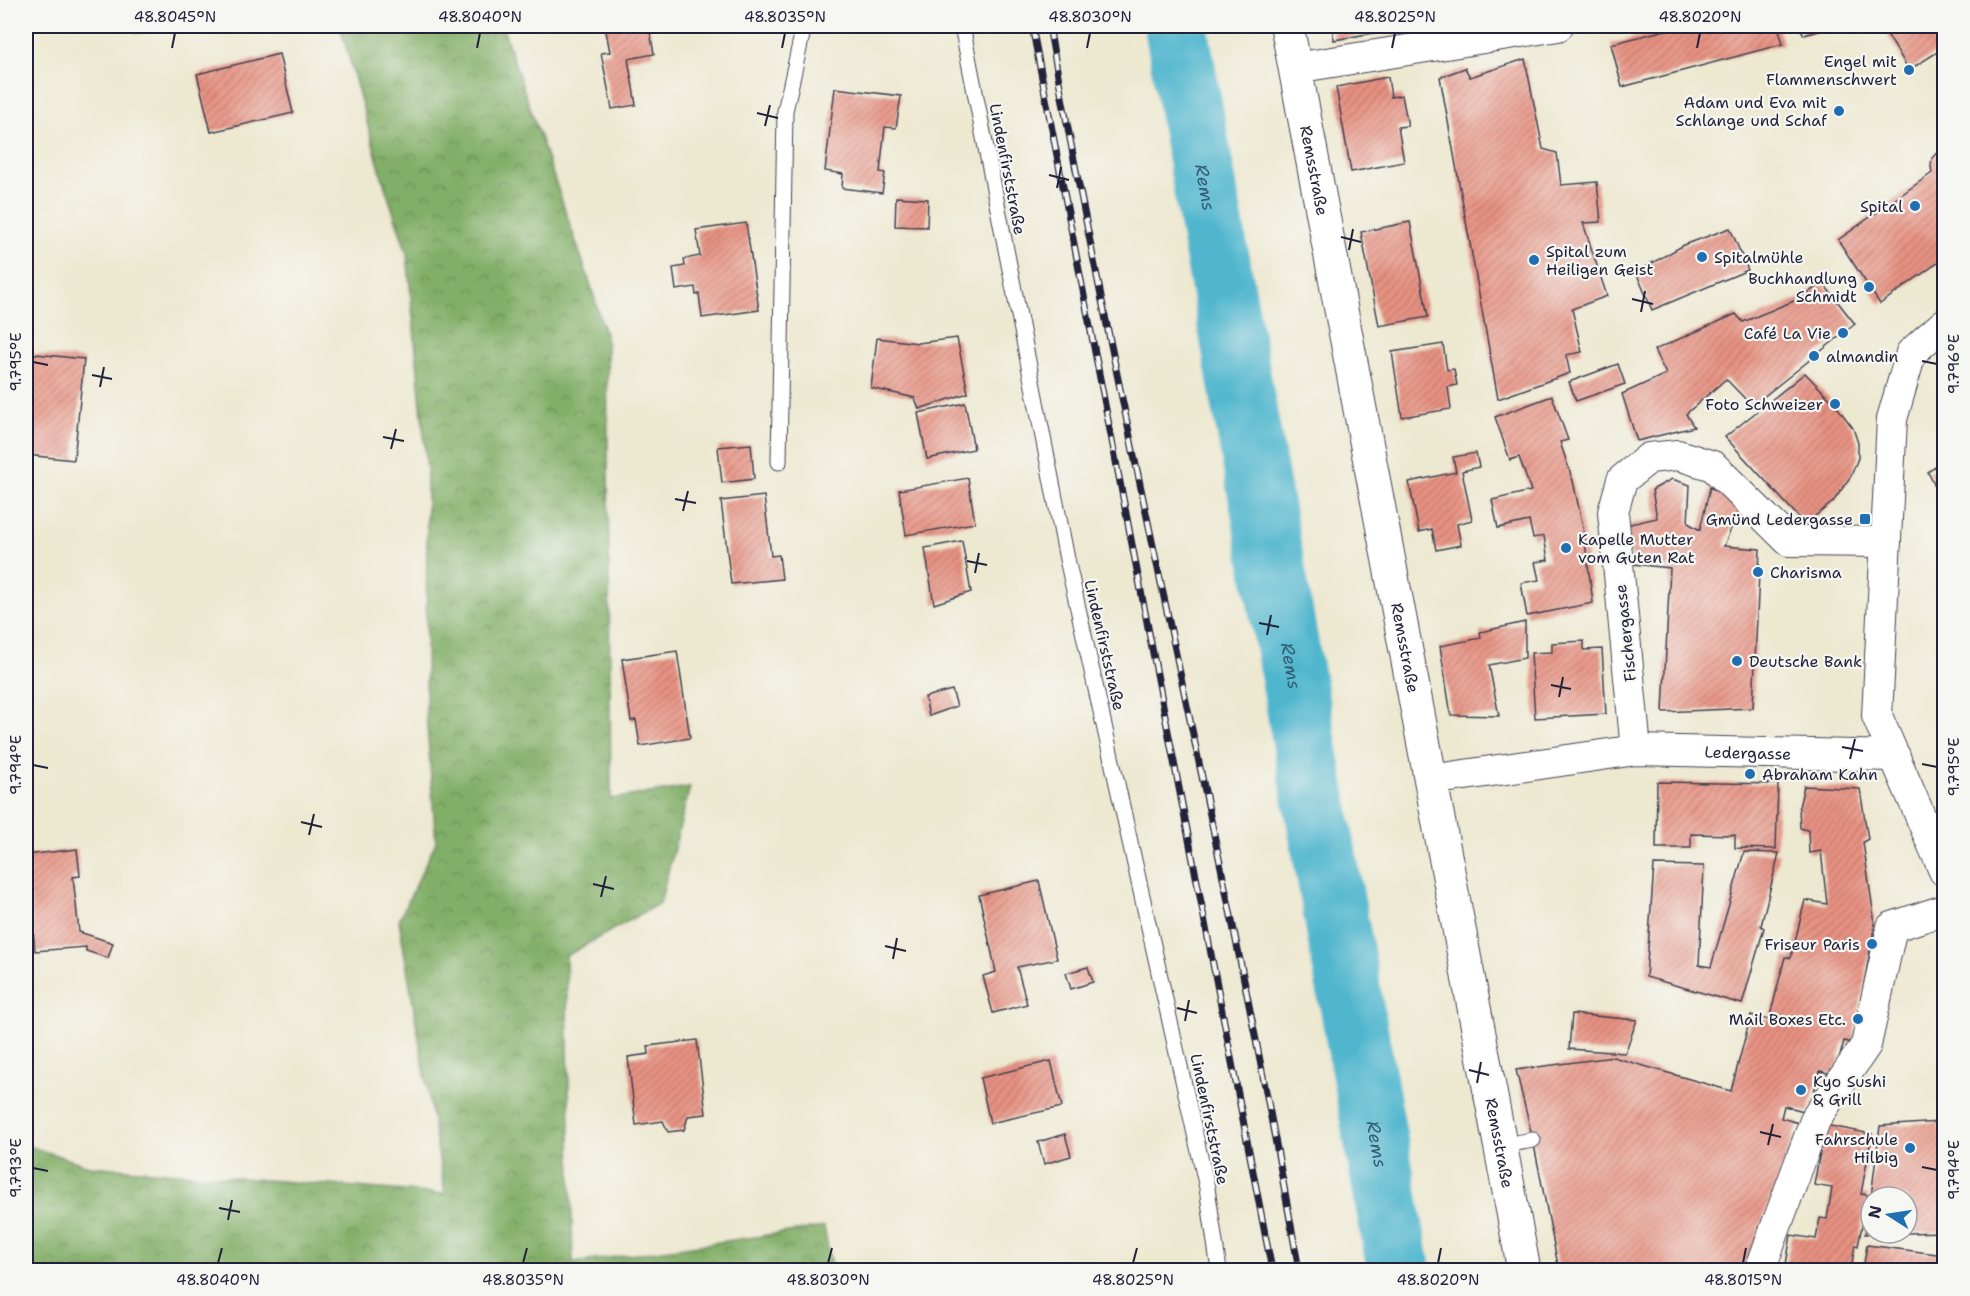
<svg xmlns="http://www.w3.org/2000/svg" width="1970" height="1296" font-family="'Shantell Sans',sans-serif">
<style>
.forest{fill:url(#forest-crowns);stroke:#526851;stroke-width:1.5}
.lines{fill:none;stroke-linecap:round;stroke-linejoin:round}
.river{stroke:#50b6ce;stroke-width:64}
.building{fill:url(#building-hatch)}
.service-casing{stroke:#404051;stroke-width:17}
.minor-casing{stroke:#404051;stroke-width:32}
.secondary-casing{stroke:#404051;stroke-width:35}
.service{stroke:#fff;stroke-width:15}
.minor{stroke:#fff;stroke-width:30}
.secondary{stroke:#fff;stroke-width:33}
.rail-casing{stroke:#22223b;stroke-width:7}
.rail{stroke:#f6f6f2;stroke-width:4.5;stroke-dasharray:14;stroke-linecap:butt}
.ticks{fill:none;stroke:#22223b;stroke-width:2}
.poi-dot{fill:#1f6fb2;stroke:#f6f6f2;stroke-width:2}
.labels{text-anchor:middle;stroke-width:4.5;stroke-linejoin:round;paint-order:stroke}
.poi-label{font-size:16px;fill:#22223b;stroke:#f6f6f2;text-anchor:end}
.street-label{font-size:16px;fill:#22223b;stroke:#f6f6f2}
.water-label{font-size:18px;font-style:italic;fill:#345d76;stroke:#f6f6f2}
.neatline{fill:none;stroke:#22223b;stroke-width:2}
.ticks-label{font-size:15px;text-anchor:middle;fill:#22223b}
</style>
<defs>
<pattern id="forest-crowns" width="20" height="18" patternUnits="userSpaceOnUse" patternTransform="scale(1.5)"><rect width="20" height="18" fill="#82af67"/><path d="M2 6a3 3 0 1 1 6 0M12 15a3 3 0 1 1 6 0" fill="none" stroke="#6a8e56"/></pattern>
<pattern id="building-hatch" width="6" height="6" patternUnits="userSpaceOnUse" patternTransform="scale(1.5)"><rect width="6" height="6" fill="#e89282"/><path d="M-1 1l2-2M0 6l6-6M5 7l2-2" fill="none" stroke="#bc776c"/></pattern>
</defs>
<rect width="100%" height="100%" fill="#f6f6f2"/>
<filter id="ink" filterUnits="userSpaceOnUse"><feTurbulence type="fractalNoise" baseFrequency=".0167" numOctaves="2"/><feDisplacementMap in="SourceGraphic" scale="12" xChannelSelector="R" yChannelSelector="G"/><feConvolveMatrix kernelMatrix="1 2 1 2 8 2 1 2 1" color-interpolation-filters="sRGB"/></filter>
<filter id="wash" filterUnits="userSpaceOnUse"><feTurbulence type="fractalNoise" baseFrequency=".008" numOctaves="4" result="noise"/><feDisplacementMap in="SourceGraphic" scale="24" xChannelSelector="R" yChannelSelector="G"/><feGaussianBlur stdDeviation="1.35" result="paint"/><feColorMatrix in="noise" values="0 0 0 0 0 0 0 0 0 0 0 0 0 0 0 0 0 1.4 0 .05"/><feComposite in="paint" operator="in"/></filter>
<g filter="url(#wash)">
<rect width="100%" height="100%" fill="#ede8d0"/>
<path class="forest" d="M340,26H502L591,286L607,341L611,799L690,787L660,903L566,956L573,1263L824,1227L832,1270H26V1145L89,1166L445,1194L399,920L436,842L426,713L427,470L407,253L385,187Z"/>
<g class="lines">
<path class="river" id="s1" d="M1176,26L1399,1270"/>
</g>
<g id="blocks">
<g class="building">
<path d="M134,26H164L165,28L136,34Z"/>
<path d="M605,26H649L654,54L628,59L636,105L612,109L601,53L610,52Z"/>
<path d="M1332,26H1389V30L1334,40Z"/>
<path d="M1681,26H1778L1783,44L1622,87L1611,44Z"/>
<path d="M1799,26H1837L1804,35Z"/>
<path d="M1882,26H1944V48L1909,70Z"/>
<path d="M279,54L293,113L211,132L197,74Z"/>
<path d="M1525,59L1543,149L1557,153L1561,185L1597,182L1601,222L1583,223L1607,296L1572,309L1582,352L1566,355L1570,373L1498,399L1440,77L1465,68L1470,77Z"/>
<path d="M1388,77L1391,97L1402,95L1408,126L1398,127L1404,162L1351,172L1336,87Z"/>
<path d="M835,88L901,96L896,128L885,127L880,172L885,173L882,193L842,188L843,174L825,171Z"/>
<path d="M1944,145V258L1880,304L1838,240L1932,173L1931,166L1932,158Z"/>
<path d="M896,197L928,199L927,227L895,226Z"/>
<path d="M1410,222L1428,317L1379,326L1361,232Z"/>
<path d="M746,223L759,310L702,318L699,294L696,295L695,287L676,290L673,268L685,266L684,259L700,256L696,230Z"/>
<path d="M1730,228L1748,270L1652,310L1636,272L1684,245Z"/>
<path d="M1823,283L1855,324L1752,406L1726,379L1686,414L1694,427L1637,441L1622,394L1666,374L1654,350L1736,314L1743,322L1796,300Z"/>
<path d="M877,338L918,343L957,338L968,393L919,409L915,398L871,388Z"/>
<path d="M1443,344L1447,370L1454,369L1457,385L1448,387L1451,409L1402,417L1392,352Z"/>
<path d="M26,353L84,359L74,460L26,455Z"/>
<path d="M1618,364L1625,384L1576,401L1569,382Z"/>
<path d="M1805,373L1835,404L1853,428L1858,443V458L1851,476L1833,502L1805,524L1725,437Z"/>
<path d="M1552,396L1568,440L1560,442L1573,481L1583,527L1593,603L1527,616L1521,583L1539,580L1535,562L1548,560L1544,536L1533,538L1529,521L1498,528L1492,500L1531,491L1519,457L1510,460L1495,417Z"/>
<path d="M965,403L974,449L927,459L918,413Z"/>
<path d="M751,444L754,479L722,483L718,447Z"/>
<path d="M1476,453L1479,467L1462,471L1472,520L1457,524L1461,545L1436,550L1432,529L1419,532L1409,482L1456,472L1453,457Z"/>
<path d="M1944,461V505L1928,472Z"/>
<path d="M968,478L975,523L906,535L899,490Z"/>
<path d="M1672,479L1690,485L1688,523L1700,530L1710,487L1740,506L1724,546L1760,549L1753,708L1663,712L1670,568L1633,564L1626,525L1657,518L1652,490Z"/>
<path d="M764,496L771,556L779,555L782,579L731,584L721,501Z"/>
<path d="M962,541L971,592L934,604L925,548Z"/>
<path d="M1525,622V658L1489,665L1499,716L1451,715L1440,646L1481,638L1480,632Z"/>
<path d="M1584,641V650L1602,649L1606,714L1535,718L1531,653L1552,652V643Z"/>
<path d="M677,651L690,738L640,746L636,720L631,721L622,659Z"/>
<path d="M952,690L957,706L929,716L925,697Z"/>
<path d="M1657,782L1778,784L1776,849L1735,848V835L1691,834V848H1656Z"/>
<path d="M1804,786L1860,789L1868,839L1863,842L1875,924L1853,1043L1844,1041L1835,1075L1820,1071L1808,1112L1784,1106L1781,1118L1799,1123L1744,1270H1559L1533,1140L1516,1070L1613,1057L1731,1091L1751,1015L1769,1020L1785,957L1791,958L1805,900L1827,904L1821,851L1809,853L1808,830L1800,828L1799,807Z"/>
<path d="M77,849L80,876L73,877L79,932L113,943L108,958L86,951V947L35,951L26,855Z"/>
<path d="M1744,852L1779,853L1761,926L1764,928L1742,1004L1646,977L1654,865L1704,866L1699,965L1711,967Z"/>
<path d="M1039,881L1057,959L1017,967L1027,1004L993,1013L983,976L996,972L979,895Z"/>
<path d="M1088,967L1093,982L1071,989L1066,973Z"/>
<path d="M1572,1014L1637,1020L1625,1053L1569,1049Z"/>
<path d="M697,1040L706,1114L688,1116L684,1130L668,1132L663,1121L636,1125L628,1057L649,1054L648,1046Z"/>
<path d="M1051,1061L1062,1107L990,1123L980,1078Z"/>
<path d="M1939,1122L1944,1171V1232L1907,1233V1197H1871L1880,1126Z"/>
<path d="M1825,1125L1872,1134L1861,1194L1868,1195L1858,1246L1855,1245L1851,1270H1785L1791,1235L1816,1239L1820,1218L1827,1219L1832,1188L1814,1185Z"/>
<path d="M1065,1134L1071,1156L1044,1164L1038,1142Z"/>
<path d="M1870,1205L1871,1233L1865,1234Z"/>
<path d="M1867,1245L1944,1255V1270H1863Z"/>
</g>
</g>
</g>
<g filter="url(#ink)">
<use href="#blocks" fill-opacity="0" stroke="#404051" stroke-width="1.5"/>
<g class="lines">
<defs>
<g id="service">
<path d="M962,26L1067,559L1207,1188L1219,1270"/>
<path d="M779,462L785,111L804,26"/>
<path d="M1500,1146L1533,1140"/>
</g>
<g id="minor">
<path d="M1295,68L1558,26"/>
<path d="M1944,324L1911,353L1892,419L1877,716L1944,871"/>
<path d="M1636,750L1613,512L1622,480L1649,458L1678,455L1713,466L1789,541L1886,542"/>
<path id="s2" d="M1430,780L1636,750L1895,756"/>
<path d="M1760,1270L1816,1118L1866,1045L1892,927L1944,910"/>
</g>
<g id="secondary">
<path id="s3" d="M1287,26L1524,1270"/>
</g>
</defs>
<use href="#service" class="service-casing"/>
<use href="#minor" class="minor-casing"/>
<use href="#secondary" class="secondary-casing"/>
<use href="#service" class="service"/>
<use href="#minor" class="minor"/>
<use href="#secondary" class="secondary"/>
<defs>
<g id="rail">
<path d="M1032,26L1272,1270"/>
<path d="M1049,26C1124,442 1226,854 1299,1270"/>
</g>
</defs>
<use href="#rail" class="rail-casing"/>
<use href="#rail" class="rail"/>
</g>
</g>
<path class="ticks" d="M172,48L175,33M477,48L480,33M782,48L785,33M1087,48L1090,33M1392,48L1395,33M1697,48L1700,33M757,113L778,118M765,126L770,105M1049,175L1069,180M1057,188L1061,167M1341,237L1361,242M1349,250L1353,229M1632,299L1653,304M1641,312L1645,291M1922,361L1937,364M33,362L48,365M92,375L112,379M100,387L104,367M383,437L404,441M391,449L396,429M675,499L696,503M683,511L688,491M967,561L987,565M975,573L979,553M1259,623L1279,627M1267,635L1271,615M1551,685L1571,689M1559,697L1563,677M1842,747L1863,751M1850,759L1855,739M1922,764L1937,767M33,765L48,768M301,822L322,827M309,835L314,814M593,884L614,889M601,897L606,876M885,946L906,951M893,959L897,938M1177,1008L1197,1013M1185,1021L1189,1000M1469,1070L1489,1075M1477,1083L1481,1062M1760,1132L1781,1137M1768,1145L1773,1124M1922,1167L1937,1170M33,1168L48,1171M219,1208L240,1212M228,1220L232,1200M218,1263L222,1248M523,1263L527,1248M828,1263L832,1248M1133,1263L1137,1248M1438,1263L1441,1248M1743,1263L1746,1248"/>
<g class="poi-dot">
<circle cx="1909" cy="70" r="6"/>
<circle cx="1839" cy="111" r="6"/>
<circle cx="1915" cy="206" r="6"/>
<circle cx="1702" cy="257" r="6"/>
<circle cx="1534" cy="260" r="6"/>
<circle cx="1869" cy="287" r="6"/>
<circle cx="1843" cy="333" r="6"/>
<circle cx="1814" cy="356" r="6"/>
<circle cx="1835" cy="404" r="6"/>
<rect x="1859" y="513" width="12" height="12" rx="3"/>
<circle cx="1566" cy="548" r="6"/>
<circle cx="1758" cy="572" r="6"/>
<circle cx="1737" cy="661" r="6"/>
<circle cx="1750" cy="774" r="6"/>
<circle cx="1872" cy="944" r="6"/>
<circle cx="1858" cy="1019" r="6"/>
<circle cx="1801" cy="1090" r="6"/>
<circle cx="1910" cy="1148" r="6"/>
</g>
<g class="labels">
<g class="poi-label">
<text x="1897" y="67">Engel mit<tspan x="1897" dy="18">Flammenschwert</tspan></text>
<text x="1827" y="108">Adam und Eva mit<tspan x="1827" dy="18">Schlange und Schaf</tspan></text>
<text x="1903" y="212">Spital</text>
<text x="1546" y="257" text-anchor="start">Spital zum<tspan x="1546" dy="18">Heiligen Geist</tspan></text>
<text x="1714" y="263" text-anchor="start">Spitalmühle</text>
<text x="1857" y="284">Buchhandlung<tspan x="1857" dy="18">Schmidt</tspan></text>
<text x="1831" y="339">Café La Vie</text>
<text x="1826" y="362" text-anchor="start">almandin</text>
<text x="1823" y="410">Foto Schweizer</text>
<text x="1853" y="525">Gmünd Ledergasse</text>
<text x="1578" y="545" text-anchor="start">Kapelle Mutter<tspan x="1578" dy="18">vom Guten Rat</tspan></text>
<text x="1770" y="578" text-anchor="start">Charisma</text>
<text x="1749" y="667" text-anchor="start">Deutsche Bank</text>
<text x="1762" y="780" text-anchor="start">Abraham Kahn</text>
<text x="1860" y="950">Friseur Paris</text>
<text x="1846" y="1025">Mail Boxes Etc.</text>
<text x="1813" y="1087" text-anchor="start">Kyo Sushi<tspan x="1813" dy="18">&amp; Grill</tspan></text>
<text x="1898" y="1145">Fahrschule<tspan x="1898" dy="18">Hilbig</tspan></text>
</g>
<g class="street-label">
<text transform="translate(1008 169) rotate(79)" y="6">Lindenfirststraße</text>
<text dy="6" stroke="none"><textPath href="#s3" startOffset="147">Remsstraße</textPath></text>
<text transform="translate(1625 633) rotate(-96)" y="6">Fischergasse</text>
<text transform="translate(1105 645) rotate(77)" y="6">Lindenfirststraße</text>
<text dy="6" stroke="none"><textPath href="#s3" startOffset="633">Remsstraße</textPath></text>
<text dy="6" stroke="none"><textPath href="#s2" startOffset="320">Ledergasse</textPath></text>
<text transform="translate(1210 1119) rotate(78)" y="6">Lindenfirststraße</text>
<text dy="6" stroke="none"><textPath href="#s3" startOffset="1137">Remsstraße</textPath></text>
</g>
<g class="water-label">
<text dy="6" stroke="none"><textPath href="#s1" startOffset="164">Rems</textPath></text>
<text dy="6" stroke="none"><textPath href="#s1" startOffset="650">Rems</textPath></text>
<text dy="6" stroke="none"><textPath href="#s1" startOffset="1136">Rems</textPath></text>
</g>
</g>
<rect width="1970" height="1296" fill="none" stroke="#f6f6f2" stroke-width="66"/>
<g transform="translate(1889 1215) rotate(282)"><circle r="28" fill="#f6f6f2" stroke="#a1a1a9" stroke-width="1.5"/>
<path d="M0-4.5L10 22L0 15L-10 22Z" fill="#1f6fb2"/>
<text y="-9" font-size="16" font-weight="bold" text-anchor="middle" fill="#22223b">N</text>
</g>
<rect x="33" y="33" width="1904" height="1230" class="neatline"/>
<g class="ticks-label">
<text x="175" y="22">48.8045°N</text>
<text x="480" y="22">48.8040°N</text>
<text x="785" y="22">48.8035°N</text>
<text x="1090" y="22">48.8030°N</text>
<text x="1395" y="22">48.8025°N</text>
<text x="1700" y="22">48.8020°N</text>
<text transform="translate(16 362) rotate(-90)" y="5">9.795°E</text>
<text transform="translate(1954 364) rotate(-90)" y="5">9.796°E</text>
<text transform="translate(16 765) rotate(-90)" y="5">9.794°E</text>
<text transform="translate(1954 767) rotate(-90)" y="5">9.795°E</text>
<text transform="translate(16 1168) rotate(-90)" y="5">9.793°E</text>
<text transform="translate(1954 1170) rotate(-90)" y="5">9.794°E</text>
<text x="218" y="1285">48.8040°N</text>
<text x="523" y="1285">48.8035°N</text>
<text x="828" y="1285">48.8030°N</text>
<text x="1133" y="1285">48.8025°N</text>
<text x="1438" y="1285">48.8020°N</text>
<text x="1743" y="1285">48.8015°N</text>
</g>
</svg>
